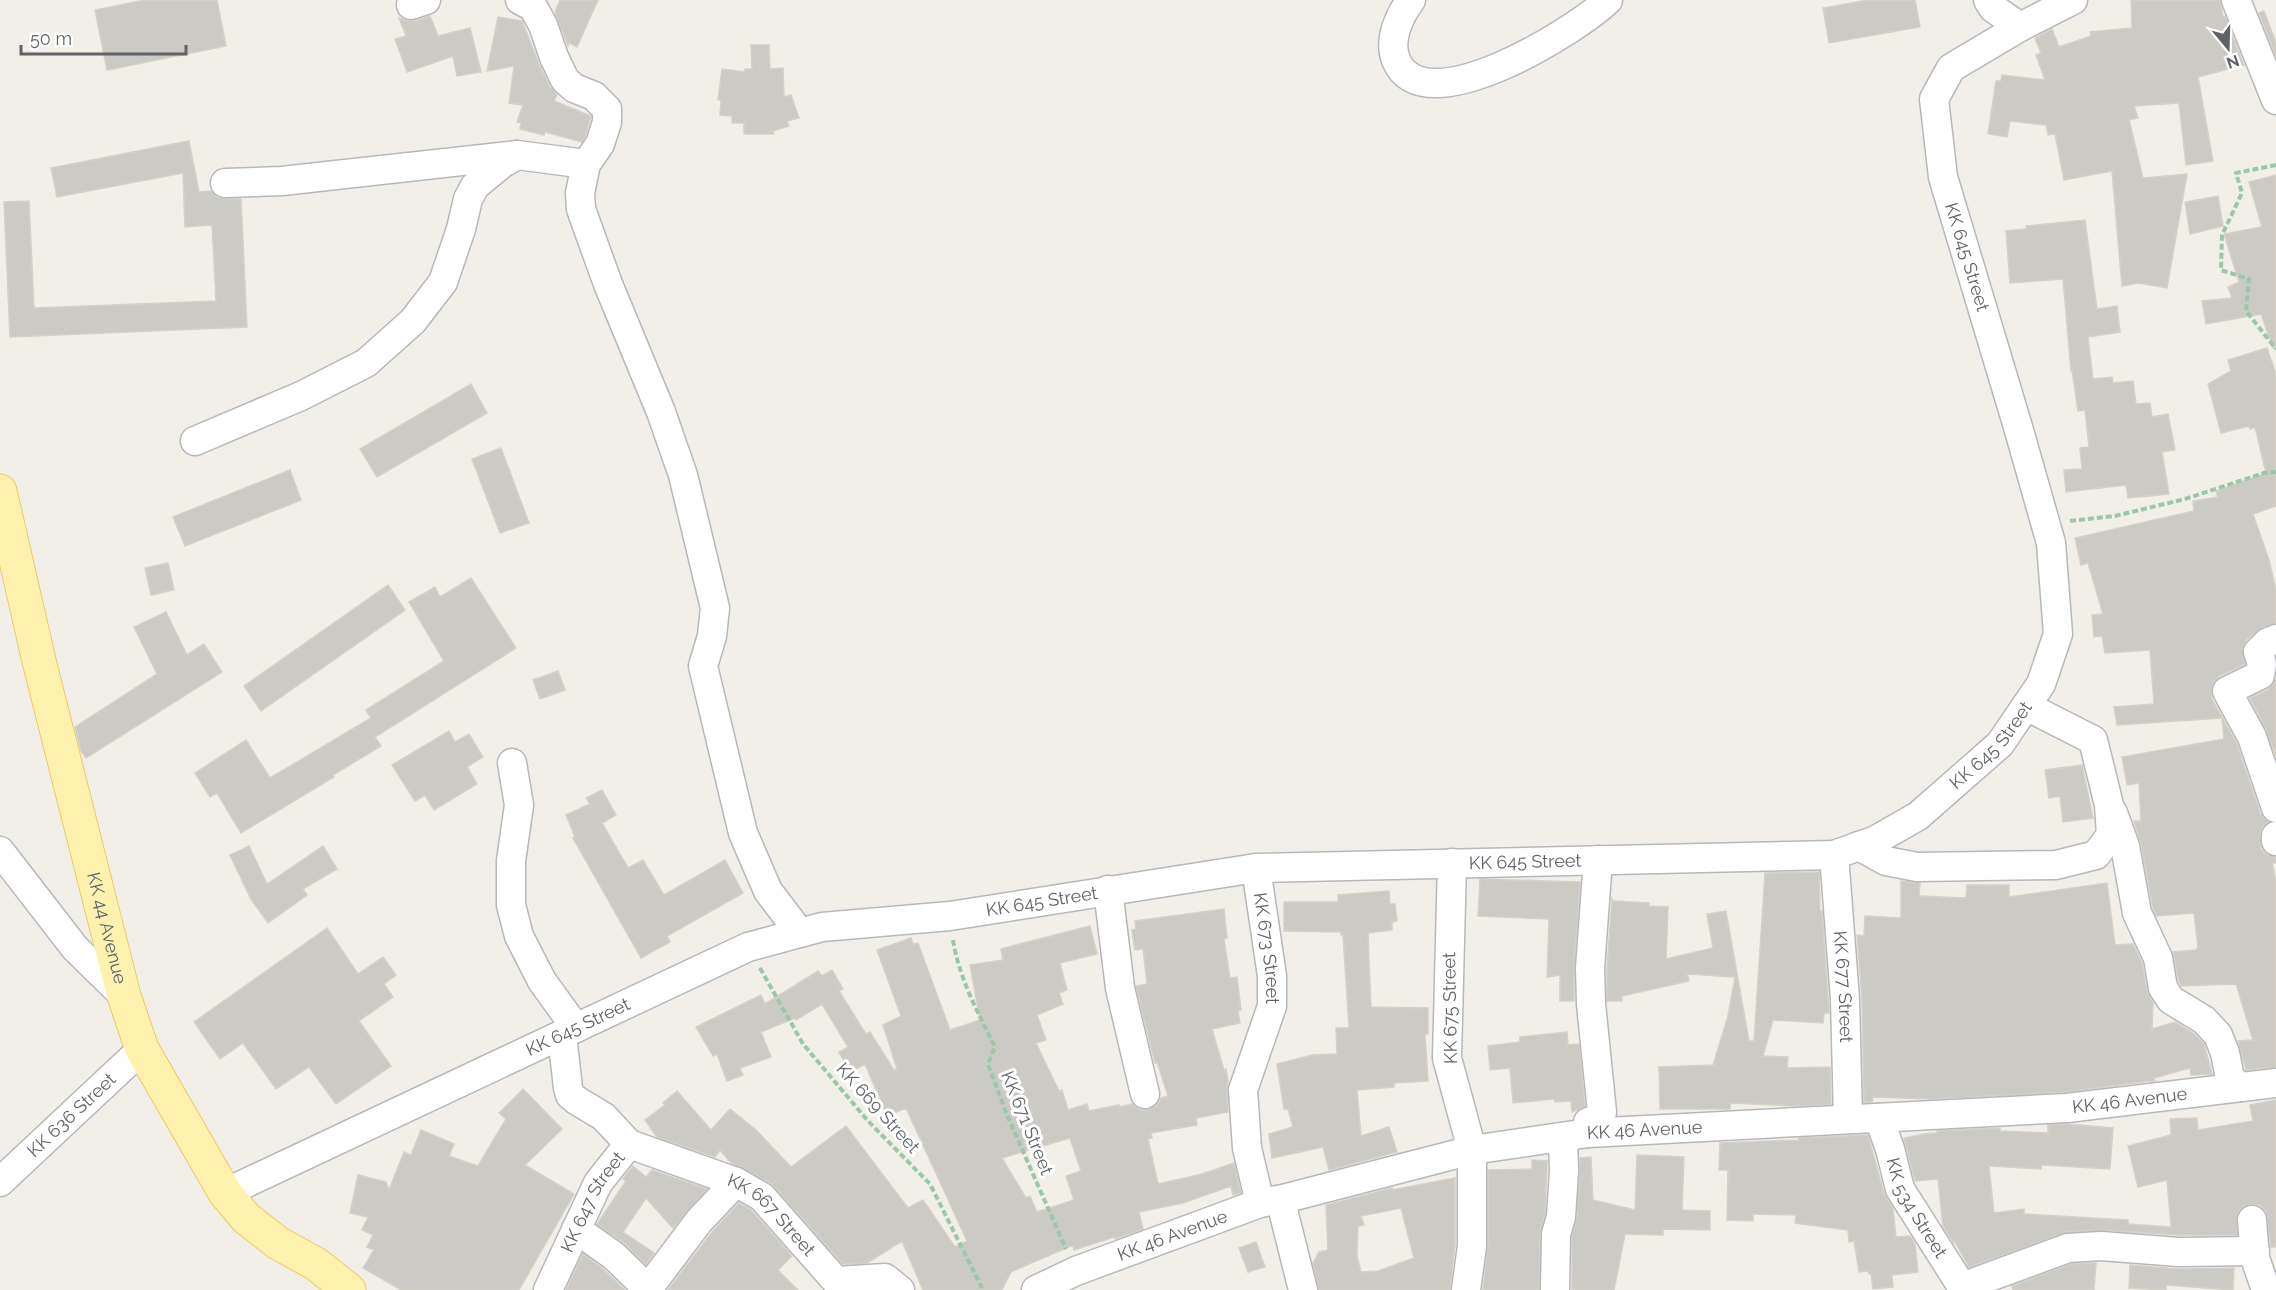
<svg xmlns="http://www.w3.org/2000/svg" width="2276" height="1290" font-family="Raleway,sans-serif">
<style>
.building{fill:#cccac5;stroke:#d6d1c6;stroke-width:1.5;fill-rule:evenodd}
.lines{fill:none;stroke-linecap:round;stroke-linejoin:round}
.minor-casing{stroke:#b5b8bc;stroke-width:31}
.major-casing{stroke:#f2c960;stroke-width:35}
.path{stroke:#9cc7a9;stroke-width:4;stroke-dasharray:6 3;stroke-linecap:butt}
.minor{stroke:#fff;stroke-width:28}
.major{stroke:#fff2af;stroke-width:33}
.labels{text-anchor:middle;stroke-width:6;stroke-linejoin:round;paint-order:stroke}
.street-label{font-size:18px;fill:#5f6368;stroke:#fff}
</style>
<rect width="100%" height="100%" fill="#f1efe8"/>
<g class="building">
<path d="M145,0H217L226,46L107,70L95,10Z"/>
<path d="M560,0H598L577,47L569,43L568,46L555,12Z"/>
<path d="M1868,0H1915L1920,27L1829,43L1823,8Z"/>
<path d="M2131,0H2220L2223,17L2225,16L2244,65L2198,77L2213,161L2186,165L2179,103L2134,106L2138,118L2129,120L2143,178L2187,174L2167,288L2138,283L2122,286L2112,171L2064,180L2055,134L2048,135L2046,125L2010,121L2007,137L1988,134L1996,81H2001L2002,75L2045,80L2036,55L2041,53L2035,38L2052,29L2059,47L2091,36L2090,32L2132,28Z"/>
<path d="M2264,11L2276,43V56L2259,13Z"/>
<path d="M430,16L438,36L470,28L481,72L457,76L453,56L407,72L395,39L406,36L399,18L408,21H416Z"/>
<path d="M498,17L522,21L539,64L550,87L557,95L554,101L591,116L585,137L582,142L545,132L544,135L520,129L521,123L517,122L523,105L509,103L514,66L487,71Z"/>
<path d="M751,45H769L770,69L783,68L784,97L791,95L799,118L787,121L789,126L773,131L774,134H744V123H732V116L720,115L721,100H718L722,69L745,72V69H752Z"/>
<path d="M189,141L199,192L211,191L217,197L225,199H241L247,327L10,337L4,202L29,201L34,308L216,301L212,225L185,227L183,173L57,197L51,168Z"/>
<path d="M2276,175V348H2273L2261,314L2206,324L2202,301L2232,298L2228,287L2239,282L2224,234L2262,227L2249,182Z"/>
<path d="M2218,196L2223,226L2190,234L2185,202Z"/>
<path d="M2085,220L2097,309L2117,306L2120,332L2088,337L2093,379L2112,377L2113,383L2133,381L2136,404L2150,403L2152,417L2168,414L2175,450L2162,452L2169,494L2128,498L2126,485L2066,492L2064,470L2082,469L2080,448L2089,447L2085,410L2078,411L2072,370L2071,371L2063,279L2010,283L2006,231L2026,229V226Z"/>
<path d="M2267,348L2276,374V506L2253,514L2269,560L2276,590V623L2262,627L2246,640L2242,649L2245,664L2219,676L2213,682L2211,691L2212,699L2237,744L2260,813L2268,822L2262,827L2260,835L2261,849L2267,855L2276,857V863H2272L2276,881V1067L2246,1070L2238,1041L2253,1040L2236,984L2181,986L2179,982L2173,952L2196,950L2198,947L2194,913L2156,916L2153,908L2141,843L2134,821H2141L2139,783L2127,785L2122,757L2224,739L2222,718L2117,725L2114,707L2154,704L2150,650L2105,653L2102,636L2094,637L2092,615L2103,614L2088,563L2081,565L2075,538L2194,511L2193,501L2218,497L2216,491L2266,473L2255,427L2250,429L2249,426L2221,433L2208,384L2231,371L2228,360Z"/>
<path d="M471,384L487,413L377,477L360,449Z"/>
<path d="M501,448L529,523L500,533L472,459Z"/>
<path d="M290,470L301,500L185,546L173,517Z"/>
<path d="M168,563L174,590L151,595L145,568Z"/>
<path d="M471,578L516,648L375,737L381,746L333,775L334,777L241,833L217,793L210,797L195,773L246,740L270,778L371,718L366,710L444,661L409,602L435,587L440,597Z"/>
<path d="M388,585L405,610L261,711L244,686Z"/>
<path d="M166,612L187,655L204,644L222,672L86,758L81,751L75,727L157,674L134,627Z"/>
<path d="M558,671L565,690L540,699L533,680Z"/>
<path d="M2276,679V756L2266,729L2250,698L2268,690Z"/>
<path d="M449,731L455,742L469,734L483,757L467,767L477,784L434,810L425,795L415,801L392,765Z"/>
<path d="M2082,765L2093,818L2063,822L2060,796L2049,798L2045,770Z"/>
<path d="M602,790L616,815L602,823L628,868L643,860L664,895L725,860L743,893L667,936L670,942L641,958L573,838L575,837L566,815L590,804L586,798Z"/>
<path d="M249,846L267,884L323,846L337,869L303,889L307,895L268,923L251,899L230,855Z"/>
<path d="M1819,872L1820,911H1822L1829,1013H1824L1823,1023L1773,1020L1763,1056L1788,1057L1787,1068L1830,1067L1831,1104L1795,1106L1730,1103V1109H1660L1659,1067L1713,1065L1728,1016L1735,977L1687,974L1689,981L1622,996V1001H1607V968L1612,899L1613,901L1649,903V906L1668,907L1666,959L1713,948L1707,914L1726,911L1749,1041H1754L1765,873Z"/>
<path d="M1480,879L1580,882L1574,967V1001H1560V975L1547,977L1549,919L1478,916Z"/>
<path d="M1901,881L1920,883L1919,896L1966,898L1967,885H2009V897L2107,883L2115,945L2133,944L2142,963L2147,991L2153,1003L2152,1029L2175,1022L2193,1033L2204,1044L2212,1074L2191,1075L2190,1068L2154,1078L2155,1081H2150L2066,1092L1931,1099L1873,1097L1872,1102H1864L1862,999L1857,935L1864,936L1865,916L1901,918Z"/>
<path d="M1389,891L1390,904H1395L1397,921L1392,922V930L1368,933L1371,1007L1428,1008V1034H1425L1428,1081L1394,1083V1087L1357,1090L1361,1136L1389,1127L1397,1152L1329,1170L1323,1147L1272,1158L1269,1134L1293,1127L1288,1109H1284L1277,1064L1312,1055L1337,1054L1336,1028H1349L1343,935H1341V932L1284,931V902H1338V895Z"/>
<path d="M1224,909L1227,938L1224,939L1230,978L1237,977L1241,1010L1238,1011L1240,1023L1212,1029L1224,1070L1226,1069L1228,1082L1227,1091L1228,1112L1196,1118L1197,1125L1151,1133L1152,1138L1148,1139L1158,1184L1202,1174L1234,1163L1241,1193L1233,1195L1231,1186L1183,1203L1139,1212L1143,1229L1115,1239L1114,1237L1074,1250L1073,1245L1020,1268L1011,1272L1002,1290H923L902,1241L867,1263L843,1264L771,1183L731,1163L720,1150L715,1157L657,1137L645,1120L665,1105L663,1103L677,1091L711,1130L730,1109L756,1130L791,1167L846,1126L908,1208L923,1200L955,1247L967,1241L906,1108L887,1116L865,1064L850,1072L839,1052L848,1047L822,1004L796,1020L795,1018L761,1032L771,1057L740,1068L743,1075L727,1081L717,1054L713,1056L696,1027L761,995L765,1004L818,971L822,976L832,970L843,989L839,991L866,1034L870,1032L894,1070L897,1069L883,1025L901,1016L877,950L911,938L913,944L918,943L950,1030L980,1020L970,965L1003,960L1001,949L1090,926L1097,954L1060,963L1067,990L1059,993L1063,1004L1037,1015L1046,1040L1036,1043L1059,1091L1062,1090L1068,1110L1087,1104L1089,1111L1119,1105V1107L1132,1104L1140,1110H1148L1157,1106L1161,1098L1168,1096L1157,1062L1155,1063L1136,986L1147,984L1143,949L1135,950L1132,930L1136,929L1135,921ZM1070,1138L1081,1171L1066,1176L1074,1200L1037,1212L1030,1196L1026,1198L1002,1158Z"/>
<path d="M327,928L358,974L383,957L396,975L384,984L393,997L359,1021L391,1066L336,1104L309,1067L276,1089L243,1043L220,1059L194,1022Z"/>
<path d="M1567,1032L1568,1045L1579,1044L1585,1106L1572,1112L1571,1101L1555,1102L1554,1099L1513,1103L1510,1068L1490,1070L1488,1046L1520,1042V1037Z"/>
<path d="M523,1089L562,1129L525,1165L574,1194L519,1290H401L363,1268L374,1250L367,1247L373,1235L362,1230L368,1217L350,1213L358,1175L386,1182L389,1190L404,1152L411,1155L421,1130L454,1144L449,1156L478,1166L506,1119L499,1113Z"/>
<path d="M2276,1100V1247H2271L2266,1211L2260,1205L2251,1204L2243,1206L2237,1213V1235H2180L2102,1230L2067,1232L1969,1267L1955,1242L1954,1243L1943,1226L1938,1179L1915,1181L1904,1138L1924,1134L1937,1133V1131L2000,1128V1131L2048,1133V1125L2068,1124L2113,1128L2110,1169L2042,1165L2041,1169L1989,1166L1994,1213L2024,1209V1214L2128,1220V1224L2171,1227L2167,1180L2138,1187L2128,1146L2171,1135L2170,1119L2197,1118L2198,1130L2253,1121L2250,1105Z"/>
<path d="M1868,1135L1884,1193L1893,1209L1896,1237L1910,1236L1915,1244L1918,1272L1892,1275L1893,1287L1873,1289L1871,1274H1869L1868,1271L1859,1272L1854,1241L1849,1242L1848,1230L1795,1223L1796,1215L1753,1214V1221L1727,1220L1728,1170H1719L1720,1143L1799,1140V1138Z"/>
<path d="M1637,1155L1684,1157L1682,1210L1710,1211V1230L1663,1229V1235L1625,1234L1614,1290H1572V1237L1577,1218L1580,1158L1591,1157L1593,1200L1635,1210Z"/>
<path d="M1532,1160L1547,1161L1545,1214L1540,1233L1539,1290H1483L1488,1246V1170L1532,1169Z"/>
<path d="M633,1166L646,1177L652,1170L707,1189L673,1228L646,1198L623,1232L654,1253L646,1264L624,1243L597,1224L626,1181L623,1179Z"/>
<path d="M1455,1178V1245L1450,1290H1319L1313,1263L1319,1252L1328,1250L1326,1205L1392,1188V1190ZM1401,1208L1414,1258L1378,1271L1361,1272L1357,1256L1358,1226L1364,1225L1361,1216Z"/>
<path d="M739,1203L751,1210L792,1256L778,1270L798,1290H668L712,1232Z"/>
<path d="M1256,1242L1265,1267L1248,1272L1239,1248Z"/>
<path d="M583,1254L603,1269L625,1290H566Z"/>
<path d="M2096,1263L2094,1290H2013L2012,1286L2071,1264Z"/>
<path d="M2130,1265L2179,1269L2234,1268L2233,1290L2166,1285V1290L2129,1288Z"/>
</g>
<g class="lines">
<defs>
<g id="minor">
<path d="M520,0L533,7L543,25L554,57L565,80L574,88L594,96L607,109V122L600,144L586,164L580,193L581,209L608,284L661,412L683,475L715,608L712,636L703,666L743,833L768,891L800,933"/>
<path d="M1411,0C1399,16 1388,40 1396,60C1423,127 1577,30 1608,0"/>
<path d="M1988,0L1993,8L2020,27"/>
<path d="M2236,0L2276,100"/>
<path d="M411,5L426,0"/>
<path d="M225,183L282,181L517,155L586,164"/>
<path d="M195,441L301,396L366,363L413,321L443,282L461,229L468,199L475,186L503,163L517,155"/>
<path d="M2276,639L2268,642L2258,652L2262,664L2260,675L2227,691L2252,737L2276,808"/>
<path d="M512,763L519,805L511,861V905L519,936L542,981L576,1028"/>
<path d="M2113,813L2125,846L2137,913L2158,958L2163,988L2171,1000L2204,1020L2218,1035L2225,1053L2230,1078L2241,1087"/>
<path d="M2276,836V841"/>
<path d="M1859,846L1886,861L1917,867L2056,865L2096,855L2111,835L2109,805L2093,740L2026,706"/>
<path d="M0,851L75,948L124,996"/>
<path id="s1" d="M1834,855L1845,999L1848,1118"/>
<path d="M1452,863L1447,1058L1472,1150V1246L1466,1290"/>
<path id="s2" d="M1256,868L1272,976V1006L1243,1090L1247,1148L1260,1203"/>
<path d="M1108,890L1120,988L1145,1094"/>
<path id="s3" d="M1879,1118L1890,1149L1900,1189L1964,1290"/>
<path d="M1588,1133V1122L1596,1119L1602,1112L1591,1004L1590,968L1598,860"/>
<path id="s4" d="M629,1144L736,1182L762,1197L836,1281L885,1278L900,1290"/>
<path id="s5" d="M0,1182L142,1049"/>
<path id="s6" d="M225,1193L748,947L822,927L950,916L1256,868L1834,855L1876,840L1918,816L2000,744L2041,684L2058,634L2051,543L2018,427L1943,177L1934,99L1951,68L2020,27L2073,0"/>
<path d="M1283,1199L1284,1214L1303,1290"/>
<path d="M2252,1220L2255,1258L2265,1287L2269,1290"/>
<path d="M576,1229L614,1256L649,1290"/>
<path d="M1962,1287L2068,1248L2101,1246L2179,1252L2255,1251"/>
<path id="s7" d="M548,1290L598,1183L629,1144L604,1117L576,1100L570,1095L568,1088L562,1035"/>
<path d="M647,1290L699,1221L736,1182"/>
<path id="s8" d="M1036,1290L1076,1271L1260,1203L1283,1199L1472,1150L1588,1133L2067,1108L2276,1083"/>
<path d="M1555,1290L1556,1234L1561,1217L1564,1171L1563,1138"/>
</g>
<g id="major">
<path id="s9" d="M0,491L40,665L124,996L142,1049L225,1193L246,1218L278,1243L316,1264L349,1290"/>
</g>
</defs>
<use href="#minor" class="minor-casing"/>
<use href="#major" class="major-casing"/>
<g class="path">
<path d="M2276,165L2236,173L2242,193L2222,235L2221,270L2249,279L2246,311L2276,349"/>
<path d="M2070,521L2115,516L2185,499L2264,473L2276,472"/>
<path d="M953,940C959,978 978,1013 995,1047L988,1064L1007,1115L1066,1249"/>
<path d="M760,968L803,1044L868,1121L930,1184L983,1290"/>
</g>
<use href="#minor" class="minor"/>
<use href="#major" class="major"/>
</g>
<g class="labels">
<g class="street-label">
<text transform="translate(1967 257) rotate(73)" y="6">KK 645 Street</text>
<text dy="6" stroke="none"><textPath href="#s6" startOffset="1866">KK 645 Street</textPath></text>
<text dy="6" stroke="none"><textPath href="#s6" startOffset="1362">KK 645 Street</textPath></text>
<text dy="6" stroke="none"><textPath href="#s6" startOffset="876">KK 645 Street</textPath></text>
<text dy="6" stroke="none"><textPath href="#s9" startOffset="450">KK 44 Avenue</textPath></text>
<text dy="6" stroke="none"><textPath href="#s2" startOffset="81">KK 673 Street</textPath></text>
<text dy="6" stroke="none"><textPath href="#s1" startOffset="132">KK 677 Street</textPath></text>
<text transform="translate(1450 1008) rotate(-91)" y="6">KK 675 Street</text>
<text dy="6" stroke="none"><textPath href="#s6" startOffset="390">KK 645 Street</textPath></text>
<text dy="6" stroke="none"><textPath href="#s8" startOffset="1119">KK 46 Avenue</textPath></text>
<text transform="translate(878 1108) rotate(48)" y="6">KK 669 Street</text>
<text dy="6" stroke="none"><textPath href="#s5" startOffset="98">KK 636 Street</textPath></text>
<text transform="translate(1027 1123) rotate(68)" y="6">KK 671 Street</text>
<text dy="6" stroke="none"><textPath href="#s8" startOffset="633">KK 46 Avenue</textPath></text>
<text dy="6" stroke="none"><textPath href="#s7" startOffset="99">KK 647 Street</textPath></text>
<text dy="6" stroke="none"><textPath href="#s3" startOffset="98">KK 534 Street</textPath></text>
<text dy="6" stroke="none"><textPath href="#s4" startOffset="162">KK 667 Street</textPath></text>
<text dy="6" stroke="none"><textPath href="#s8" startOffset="147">KK 46 Avenue</textPath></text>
</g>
</g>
<g transform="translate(2228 48) rotate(161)" stroke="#ffffff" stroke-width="4.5" paint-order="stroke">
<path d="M0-4.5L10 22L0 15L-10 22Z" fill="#5f6368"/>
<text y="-9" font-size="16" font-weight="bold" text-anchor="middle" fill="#5f6368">N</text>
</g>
<path d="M21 45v9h165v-9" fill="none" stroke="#5f6368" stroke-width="3"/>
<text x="30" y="45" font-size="18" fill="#5f6368" stroke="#ffffff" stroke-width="4.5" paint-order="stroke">50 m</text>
</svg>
